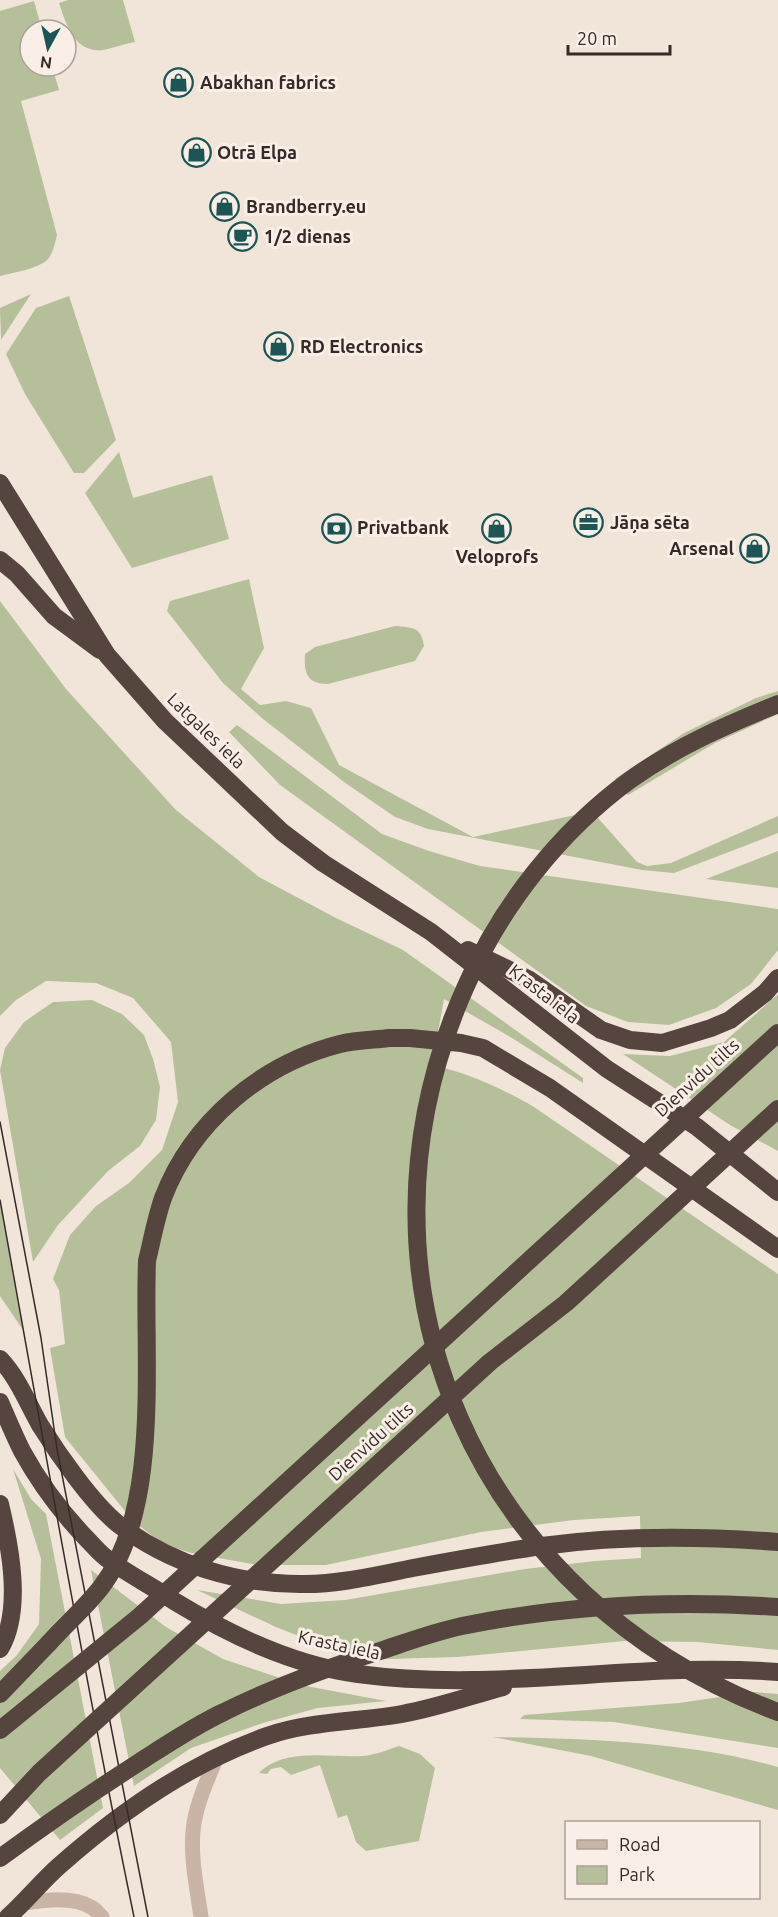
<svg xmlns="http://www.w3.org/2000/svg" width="778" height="1917" font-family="Ubuntu,sans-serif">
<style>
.green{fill:#b5c09a}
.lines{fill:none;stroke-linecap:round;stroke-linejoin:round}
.minor{stroke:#c9b4a6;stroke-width:15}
.highway{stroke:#56443e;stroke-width:18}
.tram{stroke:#352a27;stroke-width:1.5}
.highway-bridge{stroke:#56443e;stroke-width:18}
.labels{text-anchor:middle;stroke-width:6;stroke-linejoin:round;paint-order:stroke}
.poi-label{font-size:18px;font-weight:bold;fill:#352a27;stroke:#f9efe6;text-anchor:start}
.street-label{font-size:18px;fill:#352a27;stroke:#f9efe6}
</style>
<rect width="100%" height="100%" fill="#f1e5da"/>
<g class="green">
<path d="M68,0H123L135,42C124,44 113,48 103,50C74,53 66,24 59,3Z"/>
<path d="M34,1L42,30H30V66H52L59,90L21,101L57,235C55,243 53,255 46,261C36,269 12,273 0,276V11Z"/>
<path d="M31,294L1,340L0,308Z"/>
<path d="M69,296L116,440L84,473H74L25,394L6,354L36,308Z"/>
<path d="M119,452L133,498L212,475L229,539L132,568L85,493Z"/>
<path d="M249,579L264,648L241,689L260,705L286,701L311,708L339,765L473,837L580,814L598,818L637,862L647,866L671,863L778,816V833L674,873L642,870L428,829L395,817L344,782L263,719L223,683L167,611L170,601Z"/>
<path d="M0,601L66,689L176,810L259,877L334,917L403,950L583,1078V1083L512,1038L444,999L432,1065C471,1074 499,1087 534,1107L778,1274V1650L697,1642L625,1641L457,1657L389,1659L342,1653L276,1627L197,1590L281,1604L345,1600L525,1569L595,1561L641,1558L640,1516L574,1520L481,1532L326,1565H258L191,1553L163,1544L133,1521L65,1437L50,1348L65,1344L59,1290L53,1279L70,1235L96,1206L129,1183L162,1150L178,1102L171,1042L133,998L96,983L46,981L16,1000L0,1016Z"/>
<path d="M395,626C413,628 421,626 424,646L415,661L328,684C306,684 304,672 305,654L315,647Z"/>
<path d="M778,691V714L715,743L628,795L615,779L684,733L756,698Z"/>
<path d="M237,725L382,834L429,851L480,866L778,909V950L751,984L716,1008L669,1025L628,1022L586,1006L280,785L229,732Z"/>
<path d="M778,851V888L706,879Z"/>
<path d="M778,994V1151L730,1125L623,1054L670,1056L724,1042Z"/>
<path d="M92,1000L122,1014L144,1035L153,1059L160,1087L156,1120L140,1146L108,1171L58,1225L33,1262L0,1070L5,1048L24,1022L53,1002Z"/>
<path d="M0,1203L20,1315L23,1330L0,1296Z"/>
<path d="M13,1469L31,1499L46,1514L103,1808L60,1840L0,1768V1671L17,1655L39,1624L41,1559Z"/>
<path d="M91,1570L166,1627L223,1659L301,1685L386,1701L318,1708L263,1723L191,1748L134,1786Z"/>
<path d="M754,1692L778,1694V1748L614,1722L520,1719L524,1715L679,1703Z"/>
<path d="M493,1737C588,1739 686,1741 778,1767V1810L591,1756Z"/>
<path d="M399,1746L420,1754L435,1768L419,1841L366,1851L356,1842L347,1815L338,1818L320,1765L291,1775L281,1767L271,1769L267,1774L259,1773C285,1747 330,1758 363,1756C375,1755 387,1750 399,1746Z"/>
</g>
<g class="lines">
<g class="minor">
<path d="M25,1903C45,1900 72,1896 91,1907C95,1909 99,1914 102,1917"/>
<path d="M201,1917C197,1887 189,1854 194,1823C198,1800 208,1778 217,1757"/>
</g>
<g class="highway">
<path d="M0,483L107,655L165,721L282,832L323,863L431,932L607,1069L697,1127L778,1192"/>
<path d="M0,560L17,574L54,616L100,650"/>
<path d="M468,950L528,979L601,1030L630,1040L662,1043L711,1028L730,1020L765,993L778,978"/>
<path d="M390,1038H410L461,1043L483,1048L550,1088L778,1249"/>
<path d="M0,1359C18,1378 27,1402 40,1425C58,1454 92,1503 118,1524C171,1565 239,1585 305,1584C341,1584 377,1575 413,1568C456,1560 499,1552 542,1546C621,1535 699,1536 778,1542"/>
<path d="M0,1402C7,1418 14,1435 22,1451C39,1482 62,1513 86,1538C94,1546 101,1555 109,1560C130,1575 153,1587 174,1601C230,1635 292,1665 358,1674C498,1693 638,1661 778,1672"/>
<path d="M0,1504C10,1546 23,1610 0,1649"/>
<path d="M0,1694L49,1643"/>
<path d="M8,1917C26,1901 41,1882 59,1866C120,1812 190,1763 267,1736C310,1721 357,1722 402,1714C436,1708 470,1696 503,1687"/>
</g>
<g class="tram">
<path d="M0,1122L41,1338L57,1449L148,1917"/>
<path d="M0,1200C43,1439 85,1679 134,1917"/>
</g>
<g class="highway-bridge">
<path d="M778,704C726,725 676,747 630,780C560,831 501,906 466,986C333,1281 478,1601 778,1712"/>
<path d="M49,1643C66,1624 87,1606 102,1586C162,1506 143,1357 147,1261C152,1240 156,1218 163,1198C192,1122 261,1064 340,1044C356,1040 373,1040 390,1038"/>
<path d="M0,1730L140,1616L778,1033"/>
<path d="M0,1815L39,1773L490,1362L566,1303L778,1109"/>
<path d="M0,1858C45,1825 91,1793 138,1763C166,1745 194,1726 224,1712C274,1687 327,1668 380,1651C407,1642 434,1632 462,1626C566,1605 673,1600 778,1607"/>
</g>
</g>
<defs>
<symbol id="shop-ring" viewBox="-11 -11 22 22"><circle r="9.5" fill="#f9efe6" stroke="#1d5455" stroke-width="1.5"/><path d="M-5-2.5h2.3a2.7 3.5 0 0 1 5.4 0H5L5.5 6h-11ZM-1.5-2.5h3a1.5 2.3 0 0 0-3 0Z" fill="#1d5455"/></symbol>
<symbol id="cafe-ring" viewBox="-11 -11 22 22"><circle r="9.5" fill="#f9efe6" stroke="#1d5455" stroke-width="1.5"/><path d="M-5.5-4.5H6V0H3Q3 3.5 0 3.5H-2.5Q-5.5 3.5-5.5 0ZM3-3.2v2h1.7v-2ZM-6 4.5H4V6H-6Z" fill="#1d5455"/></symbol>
<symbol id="office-ring" viewBox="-11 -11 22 22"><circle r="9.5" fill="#f9efe6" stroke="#1d5455" stroke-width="1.5"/><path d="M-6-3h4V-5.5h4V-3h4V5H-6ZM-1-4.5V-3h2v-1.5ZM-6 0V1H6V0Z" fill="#1d5455"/></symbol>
<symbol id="bank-ring" viewBox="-11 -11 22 22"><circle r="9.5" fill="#f9efe6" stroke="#1d5455" stroke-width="1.5"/><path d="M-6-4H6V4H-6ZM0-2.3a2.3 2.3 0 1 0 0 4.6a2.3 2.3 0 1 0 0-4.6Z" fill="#1d5455"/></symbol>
</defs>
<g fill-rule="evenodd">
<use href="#shop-ring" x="162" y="66" width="33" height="33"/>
<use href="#shop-ring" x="180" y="136" width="33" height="33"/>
<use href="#shop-ring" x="208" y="190" width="33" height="33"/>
<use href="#cafe-ring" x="226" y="220" width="33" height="33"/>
<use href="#shop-ring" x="262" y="330" width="33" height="33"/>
<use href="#office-ring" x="572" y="506" width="33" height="33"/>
<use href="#bank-ring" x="320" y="512" width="33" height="33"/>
<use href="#shop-ring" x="480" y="512" width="33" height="33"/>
<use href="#shop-ring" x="738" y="532" width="33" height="33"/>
</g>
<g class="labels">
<g class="poi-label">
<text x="200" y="89">Abakhan fabrics</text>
<text x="217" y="159">Otrā Elpa</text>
<text x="246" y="213">Brandberry.eu</text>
<text x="264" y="243">1/2 dienas</text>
<text x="300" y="353">RD Electronics</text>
<text x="610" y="529">Jāņa sēta</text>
<text x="357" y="534">Privatbank</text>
<text x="734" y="555" text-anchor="end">Arsenal</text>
<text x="497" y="563" text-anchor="middle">Veloprofs</text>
</g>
<g class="street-label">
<text transform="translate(206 731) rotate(44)" y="6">Latgales iela</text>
<text transform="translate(544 994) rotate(38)" y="6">Krasta iela</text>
<text transform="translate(697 1078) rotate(-42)" y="6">Dienvidu tilts</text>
<text transform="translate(371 1442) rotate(-42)" y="6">Dienvidu tilts</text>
<text transform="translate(339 1645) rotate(12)" y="6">Krasta iela</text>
</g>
</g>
<rect x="565" y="1821" width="195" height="78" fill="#f9efe6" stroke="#aba09a" stroke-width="1.5"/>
<rect x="577" y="1840" width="30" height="9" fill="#c9b4a6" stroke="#aba09a" stroke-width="1.5"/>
<text x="619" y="1851" font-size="18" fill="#352a27">Road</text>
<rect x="577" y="1866" width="30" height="18" fill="#b5c09a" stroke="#aba09a" stroke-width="1.5"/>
<text x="619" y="1881" font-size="18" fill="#352a27">Park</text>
<g transform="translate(48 48) rotate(188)"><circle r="28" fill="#f9efe6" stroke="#aba09a" stroke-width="1.5"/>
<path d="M0-4.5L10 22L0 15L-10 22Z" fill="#1d5455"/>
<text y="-9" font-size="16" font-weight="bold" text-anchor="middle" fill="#352a27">N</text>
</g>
<path d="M568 45v9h102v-9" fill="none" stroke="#352a27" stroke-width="3"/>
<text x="577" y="45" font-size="18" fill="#352a27" stroke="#f9efe6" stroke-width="4.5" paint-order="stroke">20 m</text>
</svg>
